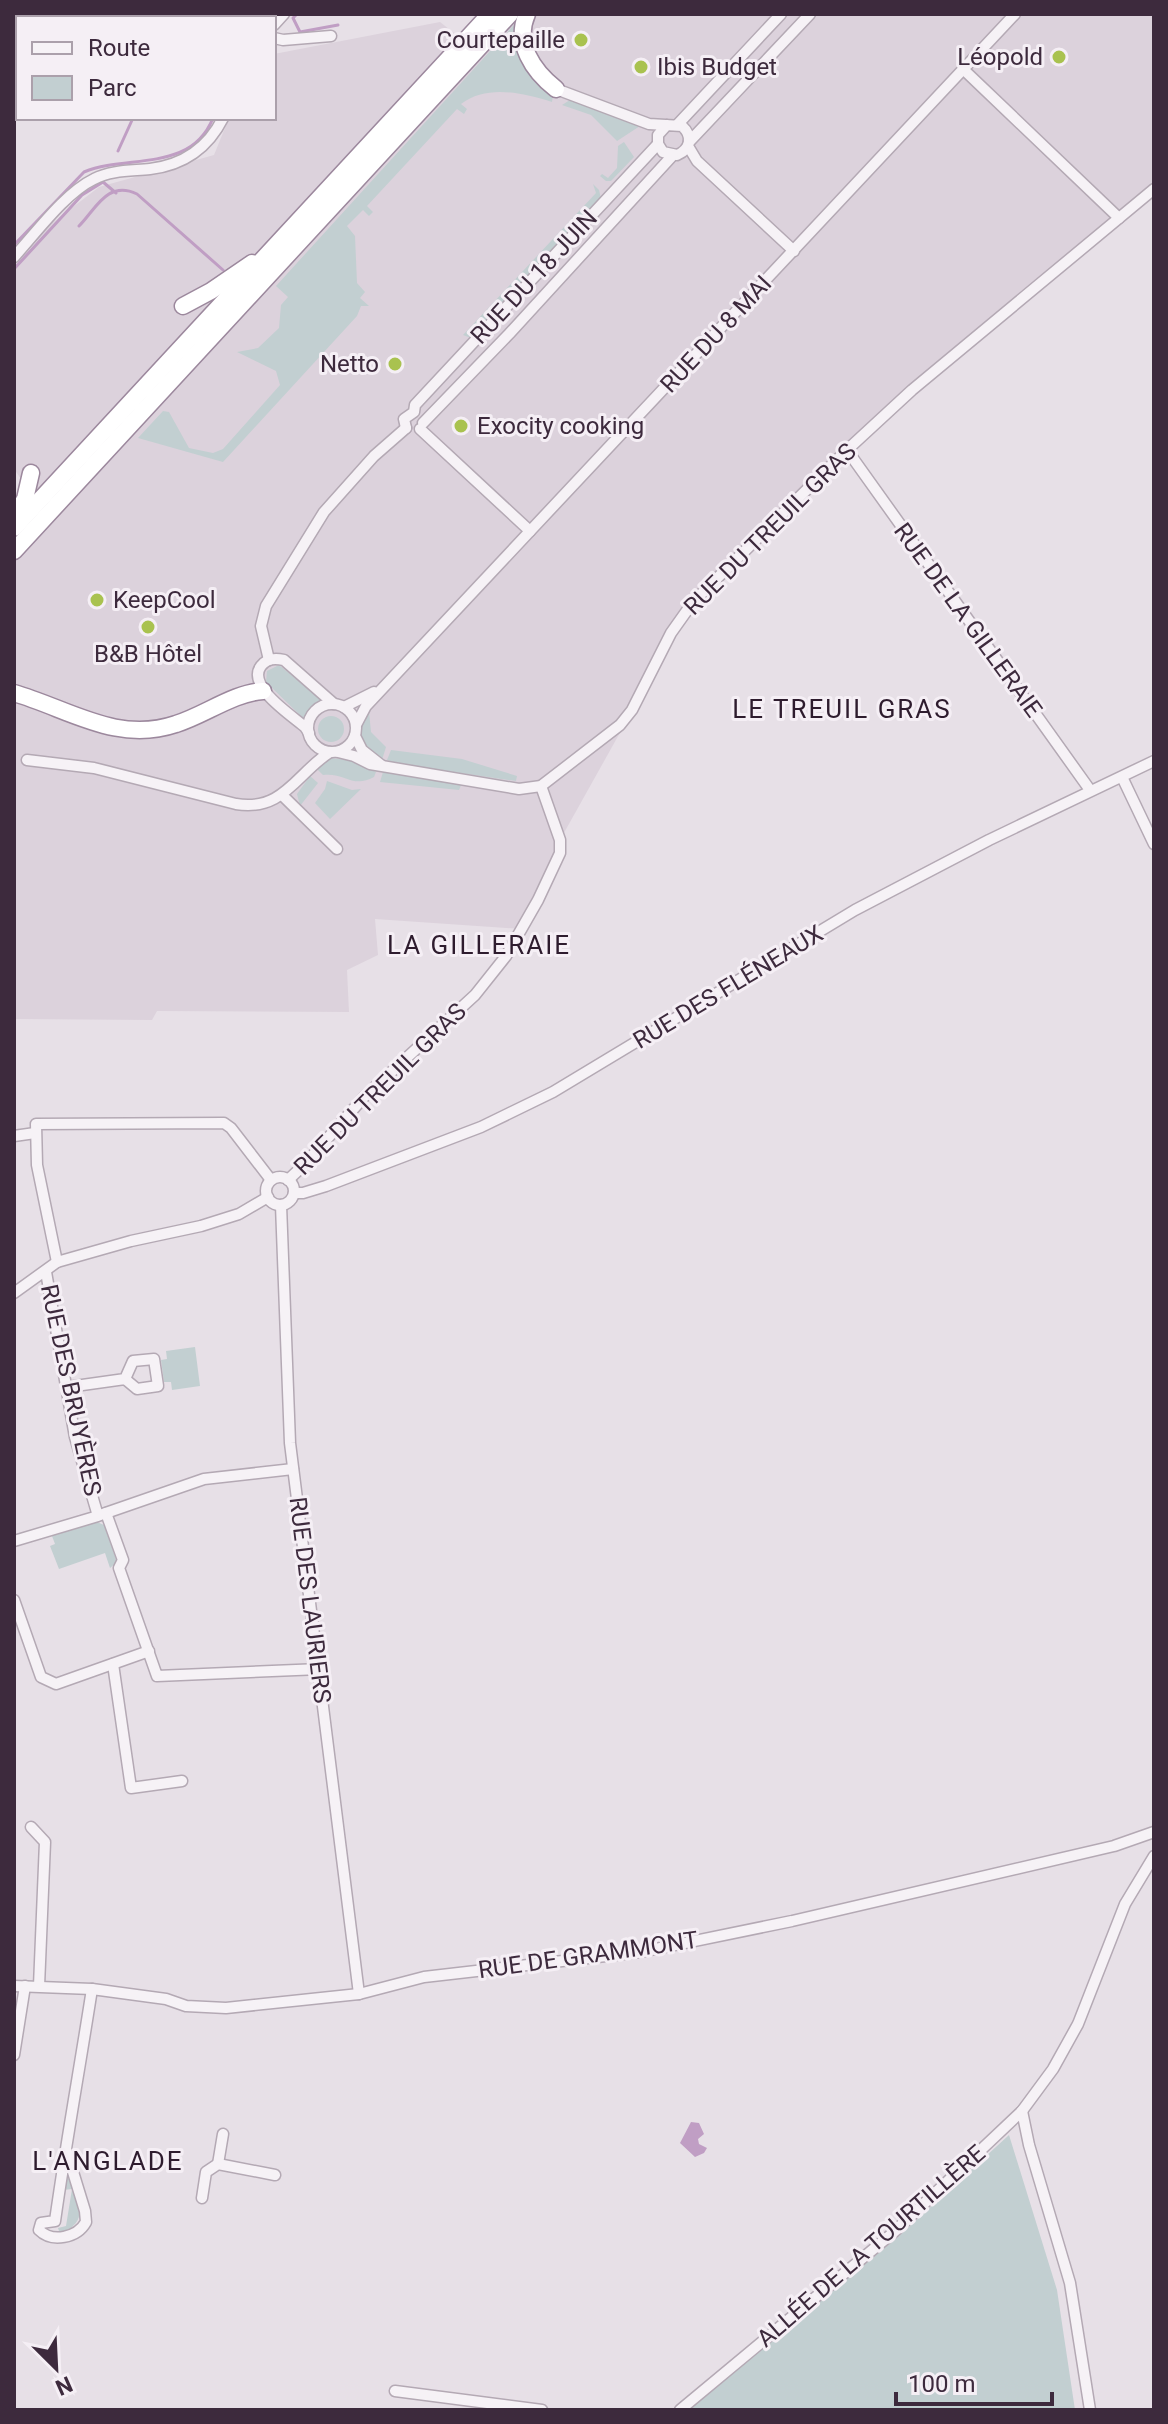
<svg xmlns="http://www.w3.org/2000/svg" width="1168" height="2424" font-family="Roboto,sans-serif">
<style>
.built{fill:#dcd2dc}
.green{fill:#c2cfd1}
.water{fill:#c09ec4}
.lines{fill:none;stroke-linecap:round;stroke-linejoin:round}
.stream{stroke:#c09ec4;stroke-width:3}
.minor-casing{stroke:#b4a9b4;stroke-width:13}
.highway-casing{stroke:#9c889d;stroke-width:19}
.minor{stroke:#f6f2f6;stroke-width:10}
.highway{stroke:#fff;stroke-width:16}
.poi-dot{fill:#a9c24f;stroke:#f5eff5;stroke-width:3}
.labels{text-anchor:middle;stroke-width:6;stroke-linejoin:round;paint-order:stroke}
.poi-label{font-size:24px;fill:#3d2a3d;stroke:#f5eff5;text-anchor:end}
.street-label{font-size:24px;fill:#3d2a3d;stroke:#f5eff5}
.neighbourhood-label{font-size:26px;letter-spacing:2px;fill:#2e1c2e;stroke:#f5eff5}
</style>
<rect width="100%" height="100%" fill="#e7e0e7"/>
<path class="built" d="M508,14H1154V189L912,390L693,602L560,840L521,929L375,919L378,955L347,970L349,1012L157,1011L152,1020L14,1019V525L24,483L14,469V255L21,247L99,187L214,155L229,118H274V54L440,22L476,50Z"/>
<g class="green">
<path d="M522,16L519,33L553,95L552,102C523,93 487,84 461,104L467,109L464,114L457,109L367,206L373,212L369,216L363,210L347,226L355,236L357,283L365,292L360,298L369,306H361L357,316L223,462L138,438L163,411L169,412L189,448L213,453L223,449L280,385L276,371L237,352L258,348L279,328L281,305L288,297L276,286Z"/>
<path d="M570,100L640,126L617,141L591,115L562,105Z"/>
<path d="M624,142L634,157L611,181H606L600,176L602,174L608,178L617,168L618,146Z"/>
<path d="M593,184L599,190L601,199L471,338L463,335L596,193Z"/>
<path d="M279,665L323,701L310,709L305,720L266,682L267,671Z"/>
<path d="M369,711L371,732L386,747L382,760C362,744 353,734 369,711Z"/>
<circle cx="331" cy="729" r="13"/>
<path d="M391,750L462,759L517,776L516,781L399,764L387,760Z"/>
<path d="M329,758L351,760L376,772L374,777C353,789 344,772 323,775L316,768Z"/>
<path d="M383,772L462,783L459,790L380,782Z"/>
<path d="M310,776L318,783L300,806L297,794Z"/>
<path d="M327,781L352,790L361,789L330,819L315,803L325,789Z"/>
<path d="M195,1347L200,1386L172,1390L171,1382H164L161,1360L167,1359L166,1351Z"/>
<path d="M97,1522L104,1525L117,1562L110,1568L105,1553L59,1569L50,1546L55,1544L52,1536Z"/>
<path d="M1009,2135L1057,2290L1075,2410H688L899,2236Z"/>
<path d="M70,2178C78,2205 91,2220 60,2234L58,2228L66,2226L72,2189L63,2190L65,2179Z"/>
</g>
<path class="water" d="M691,2122L699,2123L704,2134L698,2139L699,2144L707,2148L704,2153L695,2157L680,2143Z"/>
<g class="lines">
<g class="stream">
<path d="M297,14L293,18L300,32L338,25"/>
<path d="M176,18L178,14"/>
<path d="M269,18L273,14"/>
<path d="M118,151L133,118"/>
<path d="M79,226C96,209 107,180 137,194L223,270"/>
<path d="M14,245L84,172C128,154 191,173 213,118"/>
<path d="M14,269L82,195L103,182L116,193"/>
</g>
<defs>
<g id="minor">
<path d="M274,25L284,14"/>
<path d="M274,38L283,40L331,36"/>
<path d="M963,69L1119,218"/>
<path d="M556,89L649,124L682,126C693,136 691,149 677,155L663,152L658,144V135L667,125"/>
<path d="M678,124L781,14"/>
<path d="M689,142L810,14"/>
<path d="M688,146L697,161L794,251"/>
<path d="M14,257C36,233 65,193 94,179C111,170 131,171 150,169C183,165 208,148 223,118"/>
<path d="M423,423L509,334L673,155"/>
<path d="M406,428L404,419L414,412L415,405L658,144"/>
<path d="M420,429L530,531"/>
<path d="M847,450L1090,790"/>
<path d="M269,660L261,626L266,606L324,512L374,456L406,428"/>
<circle cx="332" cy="728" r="24"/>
<path d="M344,707L374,692"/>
<path d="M356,725L366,706L1015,14"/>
<path d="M309,733L305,727C291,715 246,686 261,666C267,658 275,658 284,660L334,704"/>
<path d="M355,736L362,750L381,765"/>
<path d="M338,752L354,756L370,764L519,789L541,786L620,725L632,710L671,633L693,602L847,450L912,390L1154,189"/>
<path d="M27,760L94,768L236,804C283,812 296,774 330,752"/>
<path d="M1122,777L1154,844"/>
<path d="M282,795L337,849"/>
<path d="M14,1136L35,1133"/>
<circle cx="280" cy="1191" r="14"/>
<path d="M288,1180L305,1164L364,1097L475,995L506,956L538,900L560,853V840L541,786"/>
<path d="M294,1193H303L326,1186L481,1127L553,1092L855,910L989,840L1154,761"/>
<path d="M281,1205L290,1443L359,1994"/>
<path d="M57,1262L37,1165L36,1124L224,1123L231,1128L271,1180"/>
<path d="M14,1293L57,1262L131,1241L201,1226L239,1214L268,1197"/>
<path d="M68,1387L125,1379L137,1389L158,1386L154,1359L133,1361L125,1379"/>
<path d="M106,1513L123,1560L119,1568L157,1676L320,1669"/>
<path d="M100,1515L204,1479L293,1469"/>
<path d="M14,1541L98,1516L75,1437L46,1272"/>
<path d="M14,1600L41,1677L56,1684L149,1651"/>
<path d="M113,1664L131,1788L182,1781"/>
<path d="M31,1827L45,1842L39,1986"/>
<path d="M14,1986L92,1989L166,1999L186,2006L226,2008L359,1994L424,1977L641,1952L792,1921L1114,1846L1154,1832"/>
<path d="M14,2055L25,1986"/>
<path d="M1022,2111L1029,2145L1070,2283L1090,2410"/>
<path d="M66,2149L85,2211L86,2222C77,2238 52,2243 39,2230L41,2223L55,2221C66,2143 80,2066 92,1989"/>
<path d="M218,2164L223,2134"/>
<path d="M202,2198L206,2172L218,2164L275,2175"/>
<path d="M395,2391L542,2410"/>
<path d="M680,2410L894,2232L1022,2111L1053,2069L1078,2024L1125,1904L1154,1856"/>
</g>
<g id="highway">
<path d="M527,14C514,43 533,71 556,89"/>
<path d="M183,306L211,291L252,263"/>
<path d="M14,517L25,499L31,473"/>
<path d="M14,528L490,14"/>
<path d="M14,551L510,14"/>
<path d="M14,693C69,709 117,744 176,724C205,715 233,693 263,691"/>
</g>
</defs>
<use href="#minor" class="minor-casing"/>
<use href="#highway" class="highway-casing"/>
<use href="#minor" class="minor"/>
<use href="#highway" class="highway"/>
</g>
<g class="poi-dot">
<circle cx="581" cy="40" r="8"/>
<circle cx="1059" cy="57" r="8"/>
<circle cx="641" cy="67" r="8"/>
<circle cx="395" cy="364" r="8"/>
<circle cx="461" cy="426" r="8"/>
<circle cx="97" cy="600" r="8"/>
<circle cx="148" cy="627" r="8"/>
</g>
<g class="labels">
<g class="poi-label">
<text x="565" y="48">Courtepaille</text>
<text x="1043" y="65">Léopold</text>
<text x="657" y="75" text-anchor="start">Ibis Budget</text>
<text x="379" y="372">Netto</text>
<text x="477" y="434" text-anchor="start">Exocity cooking</text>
<text x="113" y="608" text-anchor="start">KeepCool</text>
<text x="148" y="662" text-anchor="middle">B&amp;B Hôtel</text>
</g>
<g class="street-label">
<text transform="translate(534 277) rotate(-47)" y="8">RUE DU 18 JUIN</text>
<text transform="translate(716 334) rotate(-47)" y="8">RUE DU 8 MAI</text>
<text transform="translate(770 529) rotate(-45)" y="8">RUE DU TREUIL GRAS</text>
<text transform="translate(968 620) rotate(54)" y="8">RUE DE LA GILLERAIE</text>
<text transform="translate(728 987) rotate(-31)" y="8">RUE DES FLÉNEAUX</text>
<text transform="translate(380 1089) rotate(-45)" y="8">RUE DU TREUIL GRAS</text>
<text transform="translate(71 1390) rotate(78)" y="8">RUE DES BRUYÈRES</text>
<text transform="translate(310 1600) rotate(83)" y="8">RUE DES LAURIERS</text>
<text transform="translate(588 1955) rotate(-8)" y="8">RUE DE GRAMMONT</text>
<text transform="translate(871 2246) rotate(-41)" y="8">ALLÉE DE LA TOURTILLÈRE</text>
</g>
<g class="neighbourhood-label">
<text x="842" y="718">LE TREUIL GRAS</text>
<text x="479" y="954">LA GILLERAIE</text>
<text x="108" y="2170">L'ANGLADE</text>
</g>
</g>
<rect width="1168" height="2424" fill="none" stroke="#3d2a3d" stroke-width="32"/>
<rect x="16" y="16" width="260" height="104" fill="#f5eff5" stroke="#aba0ab" stroke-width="2"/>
<rect x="32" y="42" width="40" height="12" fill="#f6f2f6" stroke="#aba0ab" stroke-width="2"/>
<text x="88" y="56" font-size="24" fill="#3d2a3d">Route</text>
<rect x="32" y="76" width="40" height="24" fill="#c2cfd1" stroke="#aba0ab" stroke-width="2"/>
<text x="88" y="96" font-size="24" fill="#3d2a3d">Parc</text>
<g transform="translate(56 2368) rotate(156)" stroke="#f5eff5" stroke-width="6" paint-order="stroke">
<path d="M0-6L14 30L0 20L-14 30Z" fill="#3d2a3d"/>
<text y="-12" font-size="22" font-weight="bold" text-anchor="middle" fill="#3d2a3d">N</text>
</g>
<path d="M896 2392v12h156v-12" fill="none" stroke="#3d2a3d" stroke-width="4"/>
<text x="908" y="2392" font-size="24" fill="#3d2a3d" stroke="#f5eff5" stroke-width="6" paint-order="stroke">100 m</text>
</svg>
